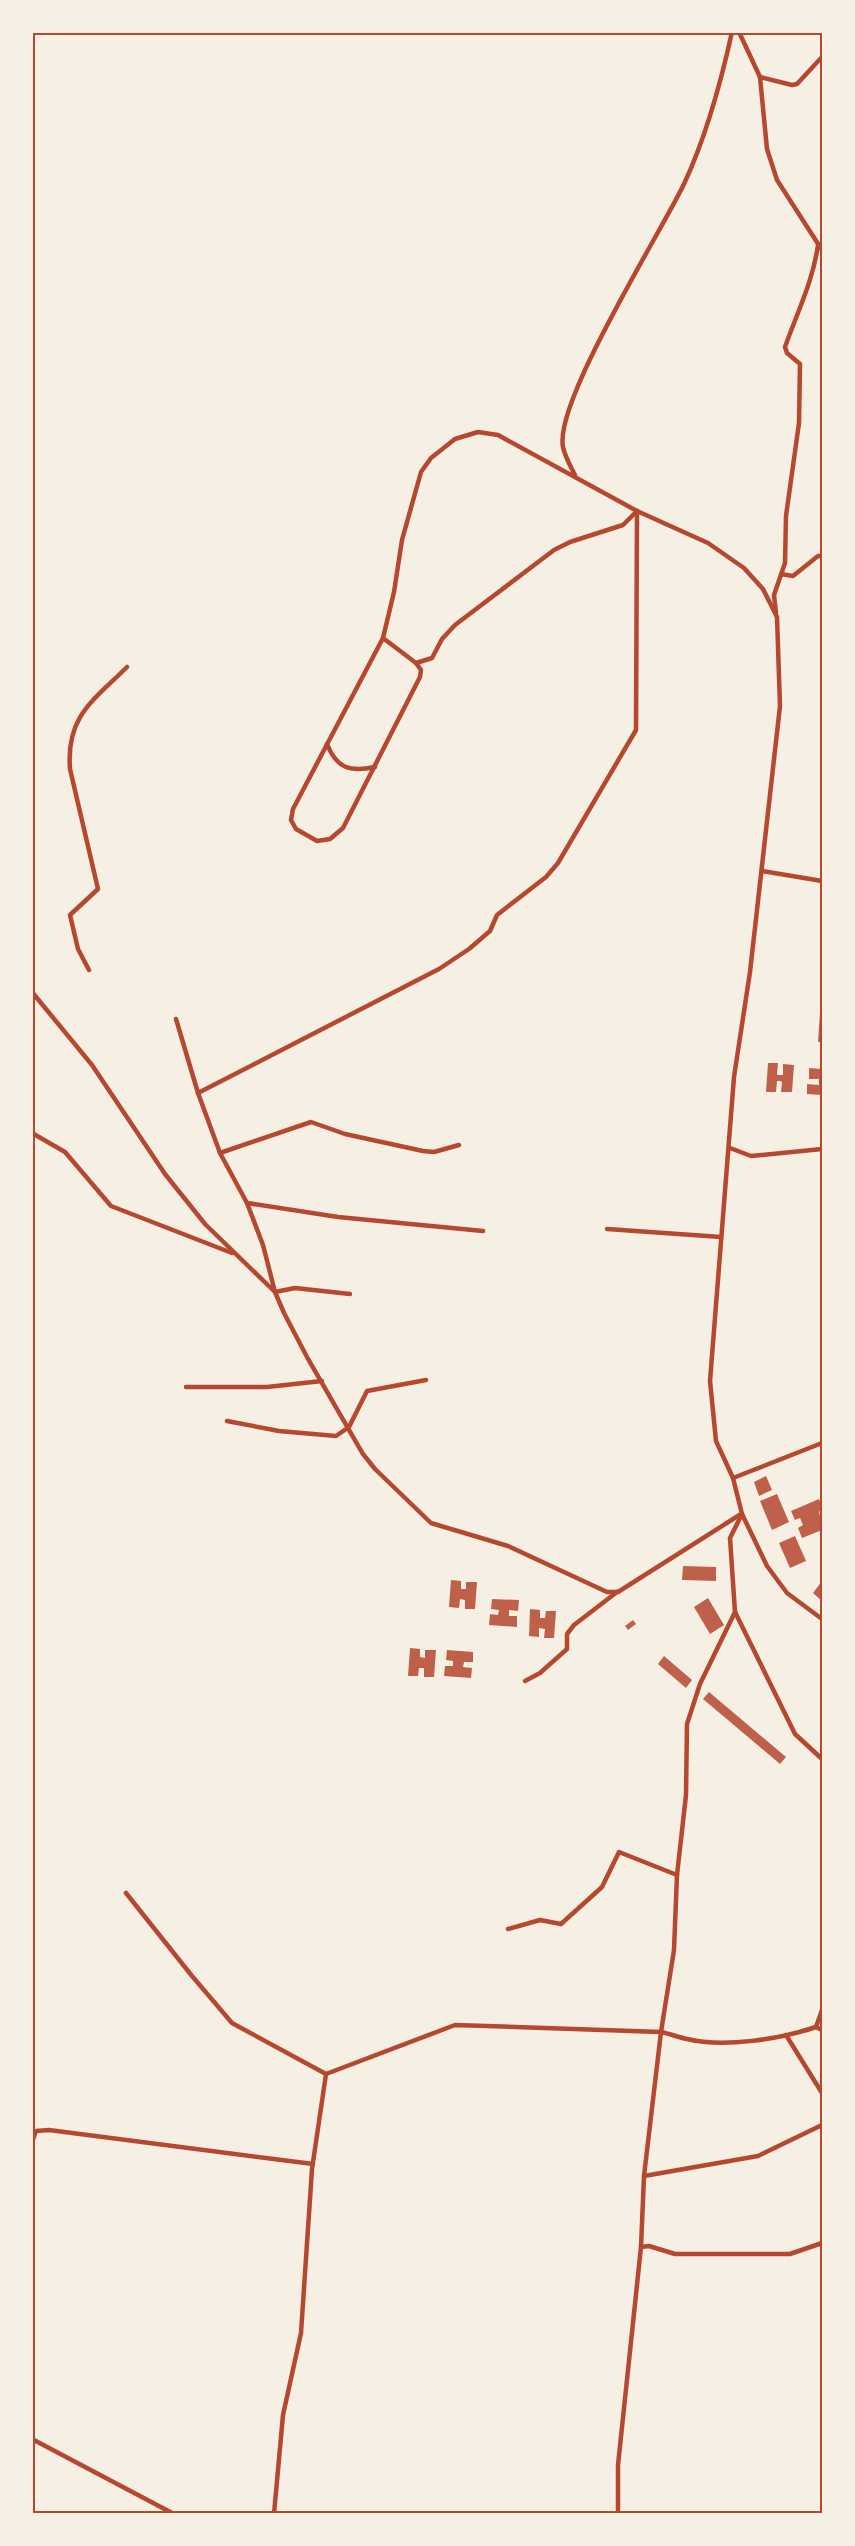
<svg xmlns="http://www.w3.org/2000/svg" width="855" height="2546" font-family="'Space Grotesk',sans-serif">
<style>
.building{fill:#bf614a}
.lines{fill:none;stroke-linecap:round;stroke-linejoin:round}
.minor{stroke:#b5482f;stroke-width:4.5}
.neatline{fill:none;stroke:#b5482f;stroke-width:2}
</style>
<rect width="100%" height="100%" fill="#f6efe4"/>
<g class="building">
<path d="M820,1013H822V1042H818Z"/>
<path d="M768,1063H778L777,1075H783V1064L794,1065L792,1092H781L782,1082L780,1081H777L776,1092H766Z"/>
<path d="M809,1068L822,1069V1095L807,1094V1084L819,1085V1079H809Z"/>
<path d="M766,1476L772,1490L759,1496L754,1482Z"/>
<path d="M777,1494L789,1522L772,1530L760,1501Z"/>
<path d="M819,1499L822,1508L819,1512L820,1516L822,1515V1530L802,1538L798,1528L803,1525L800,1518L795,1520L791,1511Z"/>
<path d="M795,1536L806,1561L790,1568L779,1543Z"/>
<path d="M683,1566L716,1567V1581L682,1580Z"/>
<path d="M451,1580L461,1581V1589H466V1582H477L475,1609H465V1600L460,1599L459,1608L449,1607Z"/>
<path d="M822,1581V1601L813,1593Z"/>
<path d="M708,1598L724,1625L710,1634L694,1607Z"/>
<path d="M492,1599L519,1600L518,1611L509,1610V1616H517V1627L489,1625L490,1614L498,1615L499,1610L491,1609Z"/>
<path d="M530,1609L540,1610V1618H545L546,1611H556L554,1638H544L545,1629L539,1628V1637L529,1636Z"/>
<path d="M633,1620L636,1624L628,1630L625,1626Z"/>
<path d="M410,1648L420,1649V1657L425,1658V1650H436L434,1677H424V1668H419L418,1676H408Z"/>
<path d="M447,1650L473,1652V1662H464L463,1667L472,1668L471,1678L444,1676L445,1666H453V1661L446,1660Z"/>
<path d="M664,1656L692,1680L686,1688L658,1664Z"/>
<path d="M709,1692L786,1757L780,1764L703,1699Z"/>
</g>
<g class="lines">
<g class="minor">
<path d="M739,32L760,77L767,149L777,180L822,250"/>
<path d="M760,77L792,85L797,84L822,57"/>
<path d="M575,475C571,467 565,457 563,447C554,402 660,234 684,184C705,139 721,82 732,32"/>
<path d="M781,574L793,576L818,556H822"/>
<path d="M776,613L774,595L785,563L786,516L799,423L800,364L787,353L785,347C797,313 813,281 818,245"/>
<path d="M383,638L416,663L421,670L420,677L343,828L330,839L317,841L296,829L291,820L293,809L383,638L394,592L402,540L421,472L431,458L455,439L478,432L498,435L637,511L708,543L744,568L763,589L777,617L780,706L750,972L734,1077L710,1381L716,1441L733,1478L742,1514L767,1566L787,1593L822,1619"/>
<path d="M416,663L432,658L442,639L455,625L554,550L570,542L623,525L637,511"/>
<path d="M327,744C337,769 350,772 375,767"/>
<path d="M762,871L822,881"/>
<path d="M89,970L78,949L70,915L98,889L70,769C66,716 93,701 127,667"/>
<path d="M32,992L92,1065L165,1174L205,1224L274,1291"/>
<path d="M176,1019L198,1093L439,969L469,949L490,931L497,915L546,877L558,863L636,730L637,511"/>
<path d="M198,1093L220,1153L247,1203L263,1245L275,1292L284,1313L307,1357L363,1454L375,1469L431,1523L508,1546L607,1592H618L741,1514"/>
<path d="M32,1133L65,1152L111,1206L232,1253"/>
<path d="M730,1148L751,1156L822,1149"/>
<path d="M220,1153L311,1122L345,1134L423,1151L434,1152L459,1145"/>
<path d="M247,1203L338,1217L483,1231"/>
<path d="M607,1229L721,1237"/>
<path d="M275,1292L295,1288L350,1294"/>
<path d="M186,1387H267L322,1381"/>
<path d="M227,1421L279,1431L336,1436L349,1427L367,1391L426,1380"/>
<path d="M733,1478L822,1443"/>
<path d="M735,1612L795,1734L822,1759"/>
<path d="M525,1681L540,1673L567,1649V1634L574,1625L617,1592"/>
<path d="M126,1893L192,1976L232,2023L326,2074L312,2169L301,2333L283,2415L274,2514"/>
<path d="M508,1929L540,1920L561,1924L602,1887L619,1852L677,1875"/>
<path d="M822,2010L816,2027L822,2030"/>
<path d="M786,2035L822,2093"/>
<path d="M326,2074L455,2025L661,2032C670,2034 678,2037 687,2039C724,2048 781,2039 816,2027"/>
<path d="M32,2142L36,2131L49,2130L313,2164"/>
<path d="M644,2176L758,2156L822,2125"/>
<path d="M641,2247L649,2246L675,2254H790L822,2243"/>
<path d="M32,2439L174,2514"/>
<path d="M618,2514V2465L641,2247L644,2176L661,2032L674,1950L677,1875L686,1795L687,1724L700,1684L735,1612L730,1538L742,1514"/>
</g>
</g>
<rect width="855" height="2546" fill="none" stroke="#f6efe4" stroke-width="68"/>
<rect x="34" y="34" width="787" height="2478" class="neatline"/>
</svg>
